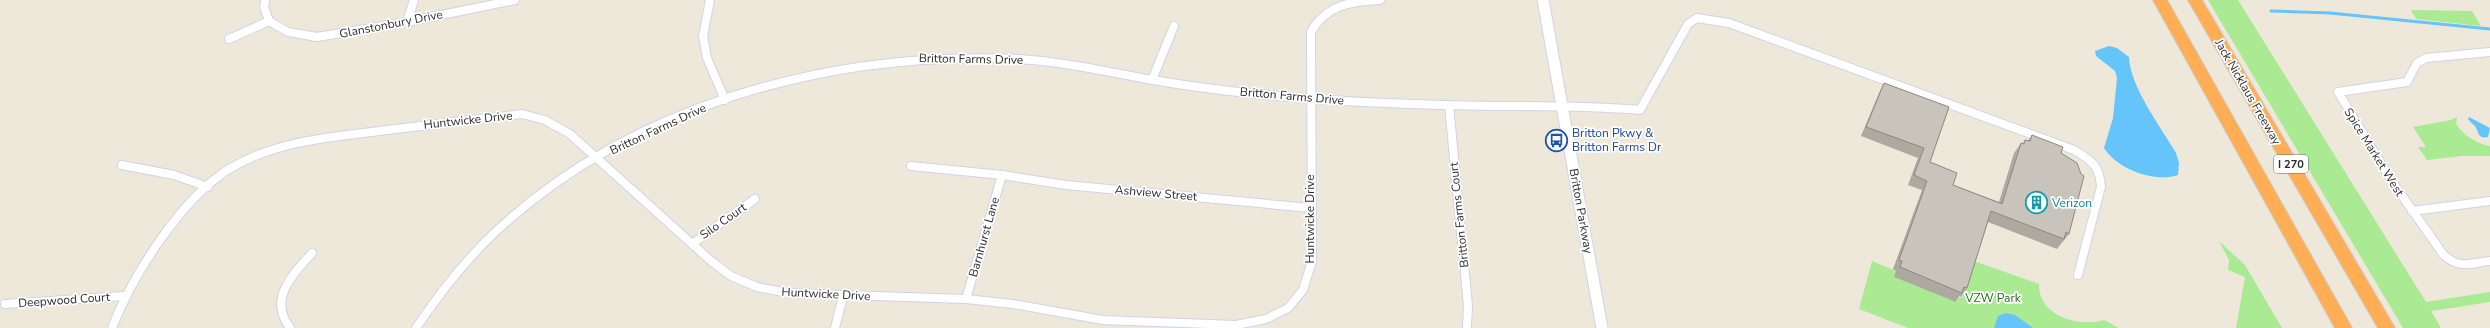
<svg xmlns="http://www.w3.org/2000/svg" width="2490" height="328" font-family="'Nunito Sans',sans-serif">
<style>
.green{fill:#a9ea93}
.water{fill:#65c5fa}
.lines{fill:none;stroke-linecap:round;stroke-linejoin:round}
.stream{stroke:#65c5fa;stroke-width:3}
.minor-casing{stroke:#d1d3e5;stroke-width:10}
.secondary-casing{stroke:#d1d3e5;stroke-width:13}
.motorway-casing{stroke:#ccc;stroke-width:2}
.minor{stroke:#fff;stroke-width:8}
.secondary{stroke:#fff;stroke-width:11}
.motorway{fill:#ffae55;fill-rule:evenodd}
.wall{fill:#ada9a1}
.building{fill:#c9c4bb;stroke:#8d8983}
.labels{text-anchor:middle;stroke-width:3.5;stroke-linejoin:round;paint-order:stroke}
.shield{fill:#fff;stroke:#6b6b6b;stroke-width:1}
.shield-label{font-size:11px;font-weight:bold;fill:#2b2b2b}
.street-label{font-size:12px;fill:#2b2b2b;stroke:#fff}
.transit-label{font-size:12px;fill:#164399;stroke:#fff;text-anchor:start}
.culture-label{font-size:12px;fill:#0d838f;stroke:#fff;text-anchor:start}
.park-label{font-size:12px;fill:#1e6f13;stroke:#fff}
</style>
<rect width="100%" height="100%" fill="#eee8db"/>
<g class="green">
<path d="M2208,0H2238L2426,302L2490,292V302L2431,311L2441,328H2403Z"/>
<path d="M2411,10L2472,11L2481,26L2416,19Z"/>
<path d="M2457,117L2456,124C2463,135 2477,144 2490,146V156H2462L2427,160L2418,147H2426L2413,127L2451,120Z"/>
<path d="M2219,241L2245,265L2282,328H2236L2245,277L2228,270L2229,260Z"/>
<path d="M1872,261L1896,271L1894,277L1957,302L1959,297L1962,298L1974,261L2039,284C2038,315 2078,328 2104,320L2119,328H1908L1859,309Z"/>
</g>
<g class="water">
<path d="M2109,46L2117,48L2129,57C2130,87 2161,127 2176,153L2179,163L2178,175C2154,183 2117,169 2104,148L2113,118L2117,78L2115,71L2096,56L2095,51Z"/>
<path d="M2469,117L2490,128L2488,137C2478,139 2479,133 2475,126C2473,124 2470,122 2468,119Z"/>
<path d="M2006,313L2015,315L2033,328H1994L1998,316Z"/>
</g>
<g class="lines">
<path class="stream" d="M2271,11L2330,13L2490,29"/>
<defs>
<g id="minor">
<path d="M265,0L264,7L269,21"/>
<path d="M710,0L703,36L707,58L725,100"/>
<path d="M269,21L288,32L317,37L407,22L515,0"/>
<path d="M407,22L414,0"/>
<path d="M229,39L269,21"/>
<path d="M2490,52L2426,58L2417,63L2407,82L2338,92L2391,180L2443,254C2459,270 2470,263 2490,261"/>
<path d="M1152,80L1174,26"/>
<path d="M1449,105L1468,306L1467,326"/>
<path d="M122,165L174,175L208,187"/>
<path d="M911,166L1002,175L1066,185L1311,208"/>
<path d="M2412,211L2490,201"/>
<path d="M692,244L755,199"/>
<path d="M966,299L1002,175"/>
<path d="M5,304L124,296"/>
<path d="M112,328C132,276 181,199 229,169C277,140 333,137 387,130C432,125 477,119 522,114L545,120L570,134L711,261L731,276L757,287L788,293L966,299L1013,304L1103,320L1236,325L1266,319L1288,308L1303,290L1312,261L1311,32C1326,5 1351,1 1380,0"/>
<path d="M290,328C268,299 292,275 312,253"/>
<path d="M416,328C437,297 460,267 486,241C623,106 829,51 1016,59C1062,61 1107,72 1153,80C1198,88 1244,93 1290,97C1358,103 1427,105 1495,106C1543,106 1592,106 1640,110L1688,24L1697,18L1729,23L2074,150C2091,160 2100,166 2101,187L2078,275"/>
<path d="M835,328L843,296"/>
</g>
<path id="secondary" d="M1543,0L1602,328"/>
<g id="motorway">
<path d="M2153,0H2167L2352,328H2335Z"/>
<path d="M2188,0H2202L2395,328H2378Z"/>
</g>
</defs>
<use href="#minor" class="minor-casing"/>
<use href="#secondary" class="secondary-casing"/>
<use href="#motorway" class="motorway-casing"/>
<use href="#minor" class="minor"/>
<use href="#secondary" class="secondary"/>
<use href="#motorway" class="motorway"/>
</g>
<path class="wall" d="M1884,83L1949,107L1930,162L1953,185L1999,202L2014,153L2021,143L2022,144L2025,140L2028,141L2032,135L2061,153L2069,234L2057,249L1988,222L1967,288L1961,297L1959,296L1956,302L1894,277L1896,271L1893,269L1922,190L1908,185L1918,158L1861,136L1879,93Z"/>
<path class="building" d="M1884,83L1949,107L1930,162L1957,173L1953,185L2002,204L2021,143L2024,144L2025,140L2030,141L2032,135L2063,147L2061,153L2077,163L2081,174L2084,176L2069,234L2066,232L2064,239L1991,211L1967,288L1964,287L1962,293L1900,267L1902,261L1899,260L1927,181L1914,175L1924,148L1866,127Z"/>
<defs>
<symbol id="bus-ring" viewBox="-11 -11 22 22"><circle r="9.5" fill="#fff" stroke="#1a4fb4" stroke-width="1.5"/><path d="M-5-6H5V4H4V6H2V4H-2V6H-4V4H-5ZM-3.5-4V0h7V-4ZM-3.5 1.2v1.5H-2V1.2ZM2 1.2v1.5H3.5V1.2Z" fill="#1a4fb4"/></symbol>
<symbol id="building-ring" viewBox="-11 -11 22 22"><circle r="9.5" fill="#fff" stroke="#0f9aa8" stroke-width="1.5"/><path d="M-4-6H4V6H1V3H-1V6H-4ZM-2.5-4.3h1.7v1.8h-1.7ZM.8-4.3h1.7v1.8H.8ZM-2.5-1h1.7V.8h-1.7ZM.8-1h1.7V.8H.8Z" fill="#0f9aa8"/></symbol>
</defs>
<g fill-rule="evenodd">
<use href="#bus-ring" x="1544" y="128" width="25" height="25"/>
<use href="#building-ring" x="2024" y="190" width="25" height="25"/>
</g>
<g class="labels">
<rect class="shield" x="2274" y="155" width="34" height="18" rx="3"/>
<g class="shield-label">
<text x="2291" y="168">I 270</text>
</g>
<g class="street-label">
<text transform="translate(391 24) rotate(-11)" y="4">Glanstonbury Drive</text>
<text transform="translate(971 59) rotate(1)" y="4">Britton Farms Drive</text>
<text transform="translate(2248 92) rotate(60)" y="4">Jack Nicklaus Freeway</text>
<text transform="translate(1292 96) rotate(5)" y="4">Britton Farms Drive</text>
<text transform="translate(468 120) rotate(-6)" y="4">Huntwicke Drive</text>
<text transform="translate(658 129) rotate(-25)" y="4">Britton Farms Drive</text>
<text transform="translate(2374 152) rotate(58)" y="4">Spice Market West</text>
<text transform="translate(1156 193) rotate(5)" y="4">Ashview Street</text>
<text transform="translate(1581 211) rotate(80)" y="4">Britton Parkway</text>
<text transform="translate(1459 215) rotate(-96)" y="4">Britton Farms Court</text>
<text transform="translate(1310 219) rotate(-90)" y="4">Huntwicke Drive</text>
<text transform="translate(723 221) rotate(-35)" y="4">Silo Court</text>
<text transform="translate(984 237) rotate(-74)" y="4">Barnhurst Lane</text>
<text transform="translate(826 294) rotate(3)" y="4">Huntwicke Drive</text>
<text transform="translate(64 300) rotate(-4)" y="4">Deepwood Court</text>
</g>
<g class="transit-label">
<text x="1572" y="137">Britton Pkwy &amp;<tspan x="1572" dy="14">Britton Farms Dr</tspan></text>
</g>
<g class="culture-label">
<text x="2052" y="207">Verizon</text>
</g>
<g class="park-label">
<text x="1993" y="302">VZW Park</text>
</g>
</g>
</svg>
